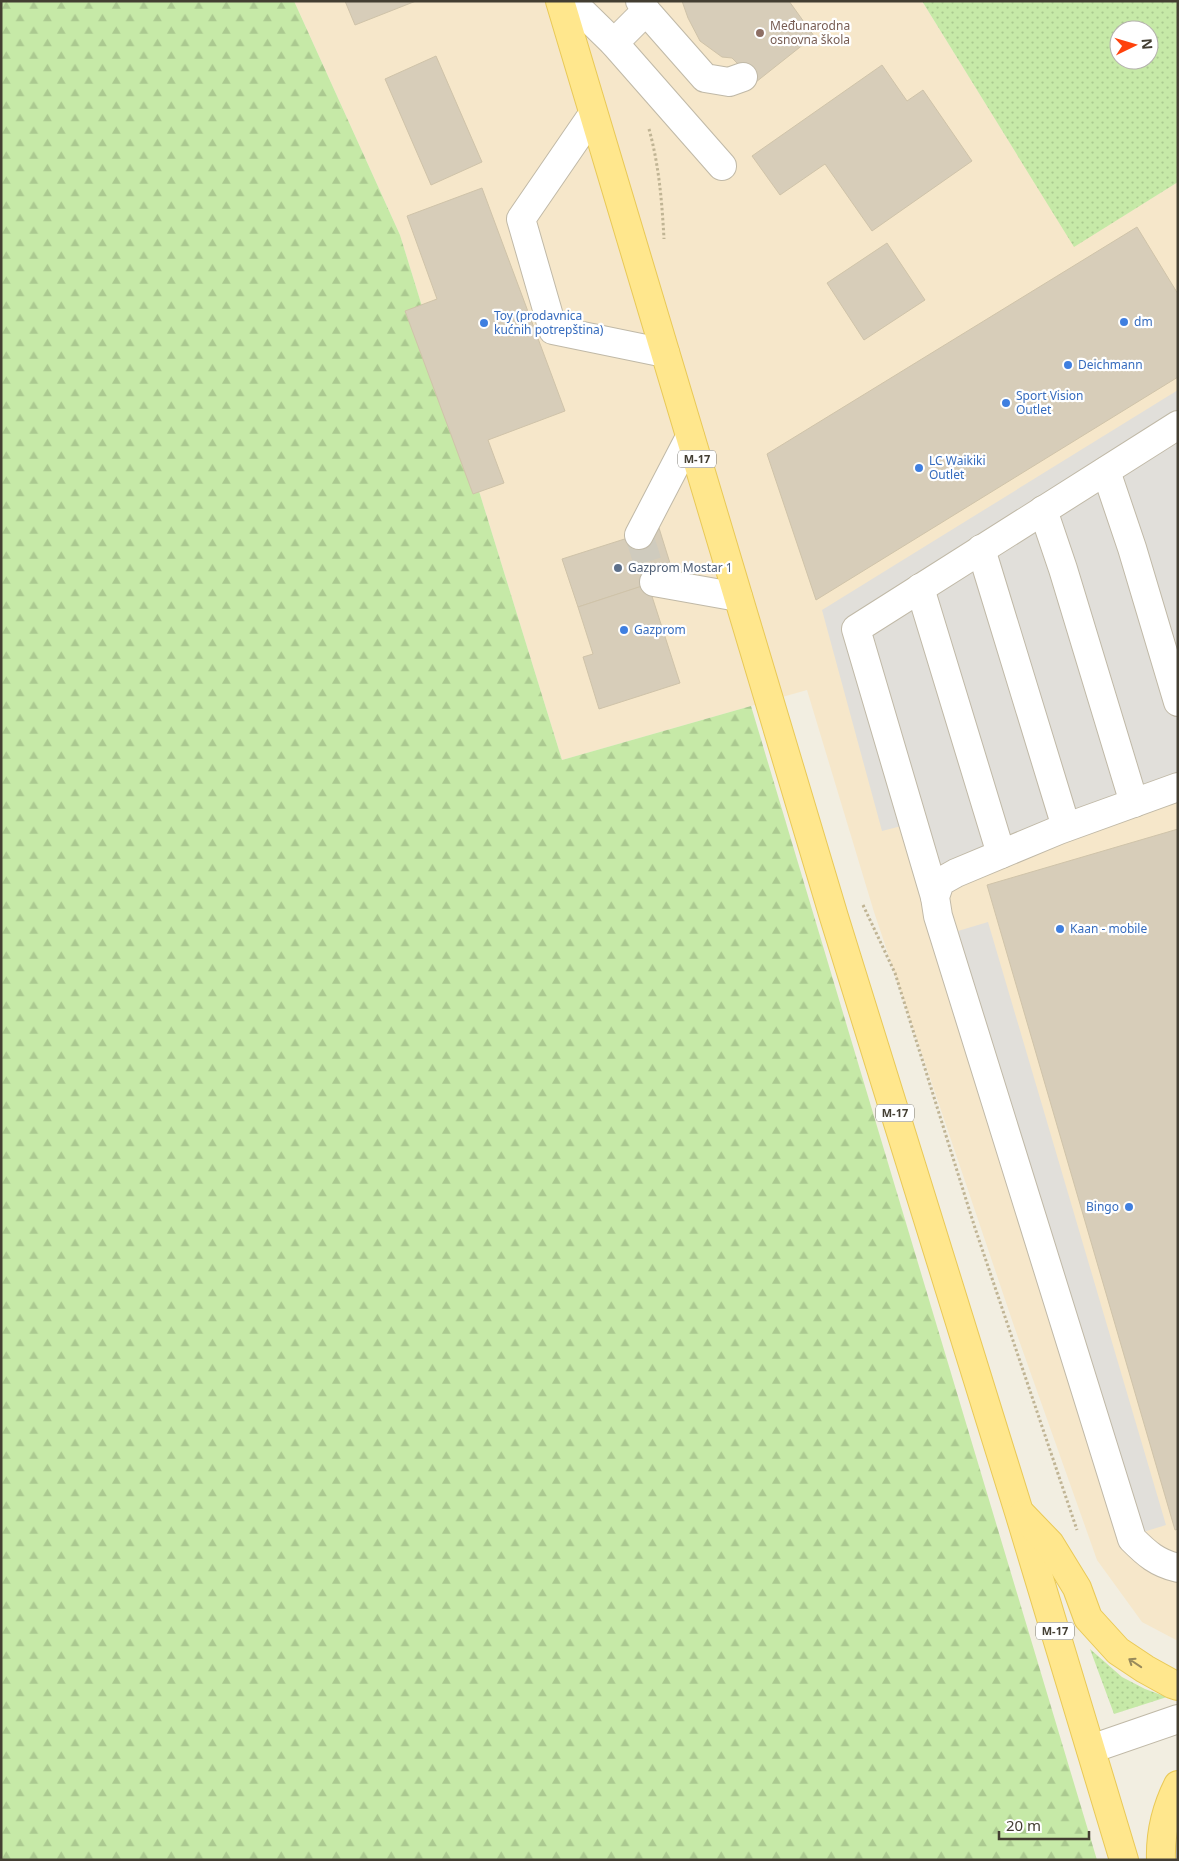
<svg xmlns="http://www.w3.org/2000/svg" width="1179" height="1861" font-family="'Noto Sans',sans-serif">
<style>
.commercial{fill:#f6e7ca}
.grass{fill:url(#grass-dots);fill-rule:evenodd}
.forest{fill:url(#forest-firs)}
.parking{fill:#e1dfda}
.building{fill:#d7cdb9;stroke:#cfc3a9}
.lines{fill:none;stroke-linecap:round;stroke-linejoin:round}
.minor-tunnel{stroke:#cfcbbe;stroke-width:28;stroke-dasharray:28 14;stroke-linecap:butt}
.minor-casing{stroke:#c0b9a7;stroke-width:30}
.major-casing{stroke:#e9c957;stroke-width:30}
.path{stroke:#c0b494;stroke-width:3;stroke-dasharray:2.5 2.5;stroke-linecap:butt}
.minor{stroke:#fff;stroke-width:28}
.major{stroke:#ffe78d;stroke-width:28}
.oneway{stroke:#988a5b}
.education-dot{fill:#8d6e63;stroke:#fff;stroke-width:2}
.shop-dot{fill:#3f7fe0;stroke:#fff;stroke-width:2}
.service-dot{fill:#5c6f8a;stroke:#fff;stroke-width:2}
.labels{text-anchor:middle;stroke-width:4.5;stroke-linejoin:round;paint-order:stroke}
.shield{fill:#fff;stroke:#7b7870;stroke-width:1}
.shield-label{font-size:11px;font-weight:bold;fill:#433e32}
.education-label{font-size:12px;fill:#785e54;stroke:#fff;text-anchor:start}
.shop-label{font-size:12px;fill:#366cbe;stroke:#fff;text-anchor:start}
.service-label{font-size:12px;fill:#4e5e75;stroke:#fff;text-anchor:start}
</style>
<defs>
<pattern id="grass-dots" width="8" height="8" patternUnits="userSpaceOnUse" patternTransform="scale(1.25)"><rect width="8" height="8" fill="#c6e9a7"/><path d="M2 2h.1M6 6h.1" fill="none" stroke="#abc990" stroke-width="1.8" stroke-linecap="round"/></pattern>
<pattern id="forest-firs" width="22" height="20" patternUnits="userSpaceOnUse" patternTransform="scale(1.25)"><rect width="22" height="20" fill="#c6e9a7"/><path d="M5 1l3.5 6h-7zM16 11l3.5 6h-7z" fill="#abc990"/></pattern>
</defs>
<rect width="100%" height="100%" fill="#f2eee1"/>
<path class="commercial" d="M294,1H922L1074,246L1178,182V1641L1142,1622L1097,1560L1014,1326L874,912L807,690L562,760L400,235Z"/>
<g class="grass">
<path d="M922,1H1178V182L1074,247ZM1119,30H1149V60H1119Z"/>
<path d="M1090,1649L1122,1677L1145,1689L1167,1697L1114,1714Z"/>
</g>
<path class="forest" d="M1,1H294L400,235L562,760L751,706L1097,1860H1Z"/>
<g class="parking">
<path d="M1178,390V794L928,877L909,824L882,831L822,610Z"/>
<path d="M988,922L1166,1525L1137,1534L958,931Z"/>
</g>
<g class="building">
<path d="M345,1H416L355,25Z"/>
<path d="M682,1H789L814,36L756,82L732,58L722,57L700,41L688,18Z"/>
<path d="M436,56L482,162L431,185L385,79Z"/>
<path d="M882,65L907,101L923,90L972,161L872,231L825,164L780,195L752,156Z"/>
<path d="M482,188L565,411L488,440L504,483L473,494L405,311L437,299L407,216Z"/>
<path d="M1137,227L1178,294V377L816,600L767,454Z"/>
<path d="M887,243L925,300L864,340L827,283Z"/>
<path d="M659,528L674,576L578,607L562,559Z"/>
<path d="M648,584L680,683L599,709L583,657L593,654L578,607Z"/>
<path d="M1178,829V1529L1175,1530L987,885Z"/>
</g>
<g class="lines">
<path class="minor-tunnel" d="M639,535L654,582"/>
<defs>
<g id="minor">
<path d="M571,1L614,43L722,166"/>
<path d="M646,11L705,78L729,82L743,77"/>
<path d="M614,43L646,11L640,1"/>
<path d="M593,114L521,219L553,330L665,353"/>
<path d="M1106,471L1132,548L1178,702"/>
<path d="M1043,510L1063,569L1134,803"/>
<path d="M639,535L690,437"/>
<path d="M981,549L1066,827"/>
<path d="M654,582L738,597"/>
<path d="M920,588L1001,854"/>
<path d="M1178,787L1059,830L956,873L940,882L935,897L938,916L1132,1539C1147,1554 1157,1563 1178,1568"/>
<path d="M935,897L856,629L1178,425"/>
<path d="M1091,1749L1178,1719"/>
</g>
<g id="major">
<path d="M560,1L834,917L1019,1512L1124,1860"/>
<path d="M1022,1515L1050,1544L1077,1588L1088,1618L1118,1651L1145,1669L1172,1684L1178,1686"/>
<path d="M1161,1860C1160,1833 1166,1809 1178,1785"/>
</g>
</defs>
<use href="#minor" class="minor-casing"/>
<use href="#major" class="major-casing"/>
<g class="path">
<path d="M649,129C659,165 662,202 664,239"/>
<path d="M863,905L895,973L975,1228L1077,1530"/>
</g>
<use href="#minor" class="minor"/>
<use href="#major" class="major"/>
</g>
<defs><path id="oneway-shaft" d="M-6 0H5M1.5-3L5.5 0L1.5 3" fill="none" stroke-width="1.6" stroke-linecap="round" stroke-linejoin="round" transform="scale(1.25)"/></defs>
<use class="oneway" href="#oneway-shaft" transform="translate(1135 1663) rotate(-146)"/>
<circle class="education-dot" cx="760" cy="33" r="5"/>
<g class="shop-dot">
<circle cx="1124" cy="322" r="5"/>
<circle cx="484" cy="323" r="5"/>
<circle cx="1068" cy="365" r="5"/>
<circle cx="1006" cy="403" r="5"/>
<circle cx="919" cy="468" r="5"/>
<circle cx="624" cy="630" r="5"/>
<circle cx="1060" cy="929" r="5"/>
<circle cx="1129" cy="1207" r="5"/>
</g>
<circle class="service-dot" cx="618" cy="568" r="5"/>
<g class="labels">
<g class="shield">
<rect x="678" y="450.5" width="38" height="17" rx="4"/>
<rect x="876" y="1104.5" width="38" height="17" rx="4"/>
<rect x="1036" y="1622.5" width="38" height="17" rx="4"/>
</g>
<g class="shield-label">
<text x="697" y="463">M-17</text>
<text x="895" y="1117">M-17</text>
<text x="1055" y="1635">M-17</text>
</g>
<g class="education-label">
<text x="770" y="30">Međunarodna<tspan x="770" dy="14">osnovna škola</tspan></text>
</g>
<g class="shop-label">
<text x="494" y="320">Toy (prodavnica<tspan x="494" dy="14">kućnih potrepština)</tspan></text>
<text x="1134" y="326">dm</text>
<text x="1078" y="369">Deichmann</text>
<text x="1016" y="400">Sport Vision<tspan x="1016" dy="14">Outlet</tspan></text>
<text x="929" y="465">LC Waikiki<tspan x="929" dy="14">Outlet</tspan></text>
<text x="634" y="634">Gazprom</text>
<text x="1070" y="933">Kaan - mobile</text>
<text x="1119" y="1211" text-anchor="end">Bingo</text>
</g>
<g class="service-label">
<text x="628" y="572">Gazprom Mostar 1</text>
</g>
</g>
<rect width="1179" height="1861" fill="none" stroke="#433e32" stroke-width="5"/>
<g transform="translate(1134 45) rotate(85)"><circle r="24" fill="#ffffff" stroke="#b4b2ad"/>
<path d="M0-4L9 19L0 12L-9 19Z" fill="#ff420b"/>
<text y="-8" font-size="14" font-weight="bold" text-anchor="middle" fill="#433e32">N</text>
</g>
<path d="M999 1831v8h90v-8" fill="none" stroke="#433e32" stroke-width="2.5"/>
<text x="1006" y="1831" font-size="15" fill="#433e32" stroke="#ffffff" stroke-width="4" paint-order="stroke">20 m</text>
</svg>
